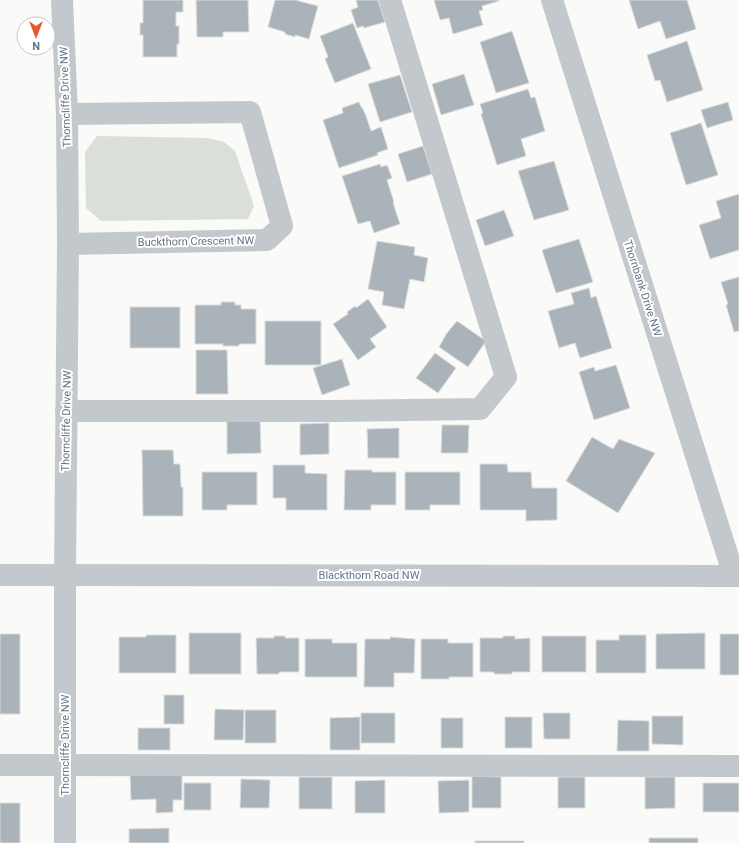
<svg xmlns="http://www.w3.org/2000/svg" width="739" height="843" font-family="Roboto,sans-serif">
<style>
.green{fill:#dadfd7}
.building{fill:#aab3b9;stroke:#dcdcda}
.lines{fill:none;stroke-linecap:round;stroke-linejoin:round}
.minor{stroke:#c3c8cc;stroke-width:22}
.labels{text-anchor:middle;stroke-width:4;stroke-linejoin:round;paint-order:stroke}
.street-label{font-size:11px;fill:#657683;stroke:#fff}
</style>
<rect width="100%" height="100%" fill="#fafaf8"/>
<path class="green" d="M97,136L208,138L224,142L235,151L254,206L248,219L101,221L86,208L85,152Z"/>
<g class="building">
<path d="M143,0H183V12H176V26H179V44H177V57H143V35H140V23H143Z"/>
<path d="M196,0H248L249,32H223V37H197Z"/>
<path d="M275,0H295L318,6L309,39L295,35V37L285,34V32L268,27Z"/>
<path d="M356,0H378L385,22L364,28L363,26L357,28L351,10L358,7Z"/>
<path d="M434,0H499V1L482,6L483,10L479,11L483,25L453,34L449,18L440,20Z"/>
<path d="M629,0H687L696,29L666,39L660,21L638,29Z"/>
<path d="M353,23L371,69L335,83L325,59L328,57L320,36Z"/>
<path d="M512,31L529,83L496,93L480,42Z"/>
<path d="M687,41L703,90L667,102L660,80L655,81L647,55Z"/>
<path d="M464,74L474,105L441,115L432,84Z"/>
<path d="M400,75L412,112L380,122L368,84Z"/>
<path d="M528,89L531,98L535,97L545,131L521,139L526,156L497,165L481,114L483,113L480,104Z"/>
<path d="M359,102L361,107H362L366,116L371,131L381,127L388,149L377,153L378,155L339,168L323,120L343,113L342,108Z"/>
<path d="M728,102L733,120L707,128L701,110Z"/>
<path d="M701,123L718,175L686,185L670,133Z"/>
<path d="M423,146L432,174L407,182L398,154Z"/>
<path d="M554,161L569,210L534,220L518,171Z"/>
<path d="M380,164L381,167L387,165L392,178L387,180L394,202L393,203L400,224L374,233L370,221L358,224L342,176Z"/>
<path d="M739,194V250L710,259L699,225L721,218L716,201Z"/>
<path d="M504,210L514,236L485,246L476,220Z"/>
<path d="M579,239L593,282L556,293L542,250Z"/>
<path d="M377,241L415,247L414,255L428,258L424,282L410,279L404,309L382,305L384,292L368,289Z"/>
<path d="M739,277V331L734,332L726,305L728,304L721,282Z"/>
<path d="M589,288L591,298L596,296L612,348L580,358L575,343L559,348L548,311L574,304L571,293Z"/>
<path d="M368,299L387,327L370,339L376,347L358,360L333,324L348,314L347,312L355,306L356,308Z"/>
<path d="M221,302H235V305H241V309H256V344H239V346H223V344H195V305H221Z"/>
<rect x="130" y="307" width="50" height="41"/>
<rect x="265" y="321" width="56" height="44"/>
<path d="M457,321L486,341L468,367L439,347L447,333Z"/>
<path d="M196,350H227L228,394H196Z"/>
<path d="M435,353L456,368L438,393L416,378Z"/>
<path d="M342,359L350,385L322,395L313,368Z"/>
<path d="M616,365L630,408L594,420L579,372L594,367L595,371Z"/>
<path d="M227,420H260L261,453L227,454Z"/>
<path d="M329,423V454L300,455V424Z"/>
<path d="M442,425H469L468,453H441Z"/>
<path d="M399,428V458H368L367,429Z"/>
<path d="M592,437L613,449L619,439L655,453L618,513L566,481Z"/>
<path d="M142,450H173L174,464H180L181,487H183V516H143Z"/>
<path d="M480,464H507L508,472H531L532,488H557V520L526,521V510H480Z"/>
<path d="M273,465H305V473L327,474V510H286V498H273Z"/>
<path d="M345,470H372V472H396V505H371V510H344Z"/>
<path d="M202,472H257V505H227V510H202Z"/>
<path d="M405,472H460V505H430V510H405Z"/>
<rect x="189" y="633" width="52" height="41"/>
<path d="M705,633V669H656V634Z"/>
<rect x="0" y="634" width="20" height="80"/>
<rect x="720" y="634" width="19" height="41"/>
<path d="M146,635H176V673H119V637H146Z"/>
<path d="M619,635H646V673H596V640H619Z"/>
<path d="M274,636H285V638H299V672H279V674H257L256,638H274Z"/>
<path d="M503,636H515V639L530,638V672H512V674H494V672H480V638H503Z"/>
<rect x="542" y="636" width="44" height="36"/>
<path d="M390,637L415,639L414,673H394V687H364L365,639H390Z"/>
<path d="M305,639H332V643H357V677H305Z"/>
<path d="M421,639H448V643H473V677H449V679H421Z"/>
<rect x="164" y="695" width="20" height="29"/>
<path d="M215,709L244,710L243,740H214Z"/>
<rect x="245" y="710" width="31" height="33"/>
<rect x="361" y="713" width="34" height="30"/>
<path d="M543,713H570V739H544Z"/>
<path d="M652,716H683V745L652,744Z"/>
<path d="M360,717V750H330V718Z"/>
<rect x="505" y="717" width="27" height="31"/>
<rect x="441" y="718" width="22" height="30"/>
<path d="M618,720L649,721V751H617Z"/>
<rect x="138" y="728" width="32" height="22"/>
<path d="M130,775H182V800H173V812L156,813V799L131,800Z"/>
<path d="M472,776L501,777V808H472Z"/>
<rect x="299" y="777" width="33" height="32"/>
<rect x="558" y="777" width="27" height="31"/>
<path d="M645,777H675V808L645,809Z"/>
<path d="M241,779L270,780L269,808H240Z"/>
<path d="M385,780V813H355V781Z"/>
<path d="M469,780V812L439,813L438,781Z"/>
<rect x="184" y="783" width="27" height="27"/>
<rect x="703" y="783" width="36" height="29"/>
<rect x="0" y="803" width="20" height="40"/>
<path d="M169,828V843H129V829Z"/>
<rect x="649" y="838" width="49" height="5"/>
<rect x="475" y="841" width="49" height="2"/>
</g>
<g class="lines">
<g class="minor">
<path d="M62,0L67,114L68,244L65,574V843"/>
<path d="M552,0L734,576"/>
<path d="M67,114L250,112L282,226L267,240L68,244"/>
<path d="M66,411H334L480,409L506,377L390,0"/>
<path d="M0,575L739,576"/>
<path d="M0,765L739,766"/>
</g>
</g>
<g class="labels">
<g class="street-label">
<text transform="translate(65 97) rotate(-92)" y="4">Thorncliffe Drive NW</text>
<text transform="translate(196 241) rotate(-1)" y="4">Buckthorn Crescent NW</text>
<text transform="translate(643 288) rotate(72)" y="4">Thornbank Drive NW</text>
<text transform="translate(66 421) rotate(-89)" y="4">Thorncliffe Drive NW</text>
<text x="369" y="579">Blackthorn Road NW</text>
<text transform="translate(65 745) rotate(-90)" y="4">Thorncliffe Drive NW</text>
</g>
</g>
<g transform="translate(36 36) rotate(180)"><circle r="19" fill="#ffffff" stroke="#c1c8cd"/>
<path d="M0-3L7 15L0 10L-7 15Z" fill="#e4572e"/>
<text y="-6" font-size="11" font-weight="bold" text-anchor="middle" fill="#657683">N</text>
</g>
</svg>
